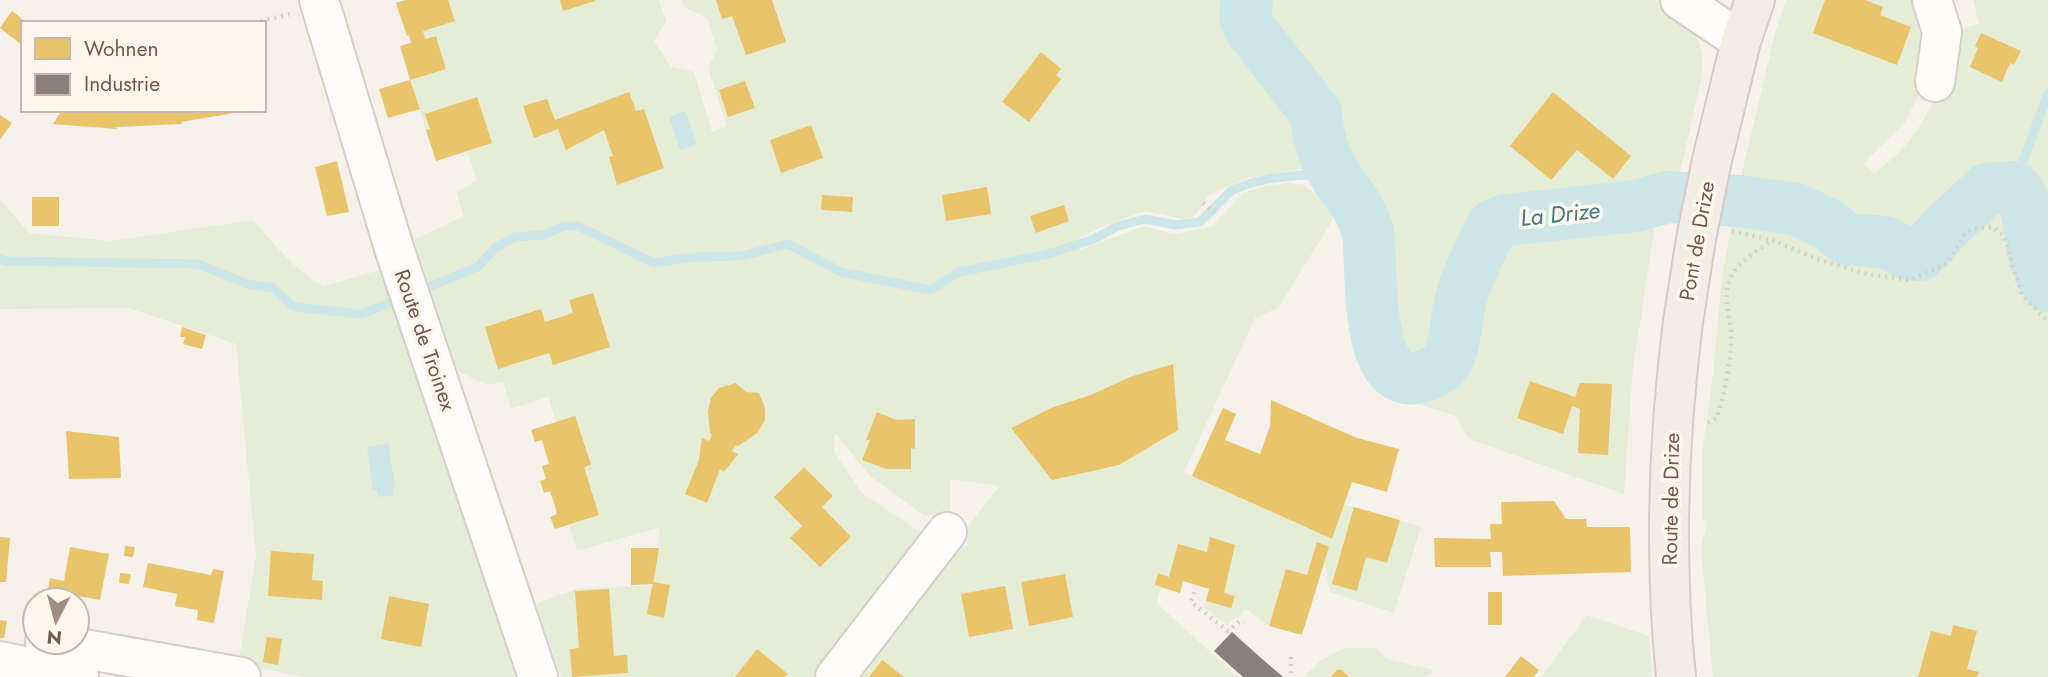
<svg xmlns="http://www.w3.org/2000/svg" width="2048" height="677" font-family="Jost,sans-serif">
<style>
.green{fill:#e5edd6;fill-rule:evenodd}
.water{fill:#cde6e8}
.homes{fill:#e9c46a}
.industry{fill:#8a817c}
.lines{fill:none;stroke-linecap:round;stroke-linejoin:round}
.stream{stroke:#cde6e8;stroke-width:9}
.river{stroke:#cde6e8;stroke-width:52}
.minor-casing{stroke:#d6cec8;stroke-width:42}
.major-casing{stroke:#d6ccc6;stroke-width:42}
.path{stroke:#d8d0cb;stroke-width:4.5;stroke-dasharray:2 5;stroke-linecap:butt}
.minor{stroke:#fefdfc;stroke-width:38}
.major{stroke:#f2ede6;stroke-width:38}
.major-bridge-casing{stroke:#d6ccc6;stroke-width:42;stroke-linecap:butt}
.major-bridge{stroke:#f2ede6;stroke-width:38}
.labels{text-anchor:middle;stroke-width:7;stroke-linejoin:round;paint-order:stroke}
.street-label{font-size:21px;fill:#76584b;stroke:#fff7ed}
.water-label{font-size:23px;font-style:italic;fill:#417b82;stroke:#fff7ed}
</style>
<rect width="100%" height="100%" fill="#f7f1eb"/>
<g class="green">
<path d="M406,0H659L666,21L654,41L671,67L694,72L712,132L727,126L708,68L717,50L707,18L685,8L682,0H1656L1690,25L1697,36L1702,54V75L1675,195L1656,217L1633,369L1624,494L1469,439L1455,416L1403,399L1383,390L1368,378L1361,362L1353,331L1350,231L1337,213L1278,308L1255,318L1184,472L1331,539L1344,504L1421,527L1394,613L1330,592L1324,562L1329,547L1317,542L1307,575L1286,569L1269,626L1246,609L1227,625L1204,607L1209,589L1184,581L1180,593L1161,588L1157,603L1237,677H847L941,556L968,545L967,527L1000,486L950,479V512L925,516L871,477L835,433L834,452L862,493L925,535L824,677H561L536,604L576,589L652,585L660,527L577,551L569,525L598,515L556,422L548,397L511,409L503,382L487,385L454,369L413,240L464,216L456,192L477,181L467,151L436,161L410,80L446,68L436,36L425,39L422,31L407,36L396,3ZM1311,167L1329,186L1336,211L1304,185L1289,183L1264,186L1243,193L1210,227L1173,234L1144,226L1080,250L1076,239L1114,222L1145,211L1183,219L1191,218L1196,214L1209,195L1247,178Z"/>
<path d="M1786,0H1923L1928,77L1904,124L1863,164L1875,173C1884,165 1893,159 1900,151C1932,118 1947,69 1964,28L1979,24L1973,0H2048V677H1713L1701,549L1707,521L1702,519L1703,446L1713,374L1722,277L1737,194L1775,33Z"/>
<path d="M0,200L29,233L111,241L253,220C274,244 295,271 324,286L383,269L521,677H305L238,664L256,556L236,344L129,308L0,309Z"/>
<path d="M1587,615L1649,636L1652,677H1541Z"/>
<path d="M1345,648H1377L1386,659L1434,670L1426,677H1304L1321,660Z"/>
</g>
<g class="water">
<path d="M685,111L697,144L680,150L669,117Z"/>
<path d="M388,443L395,487L393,488V495L378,497L377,490H373L367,447Z"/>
</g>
<g class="homes">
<path d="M406,0H448L455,21L423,31L425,39L436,36L446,69L410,80L400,46L411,43L409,35L407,36L396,3Z"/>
<path d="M560,0H595V1L563,11Z"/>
<path d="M716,0H772L786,42L746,55L732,16L722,19Z"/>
<path d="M1825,0H1865L1883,7L1880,15L1911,27L1897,65L1813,33Z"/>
<path d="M12,11L27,23H23V46L0,28Z"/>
<path d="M1981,33L2021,51L2014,65L2010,63L2002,82L1970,67L1978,48L1975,46Z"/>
<path d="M1041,52L1061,69L1056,75L1061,79L1029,122L1002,102Z"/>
<path d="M410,80L420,109L388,118L379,89Z"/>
<path d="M745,81L755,108L728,117L719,90Z"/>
<path d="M629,92L636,111L644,109L664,168L617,185L609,157L613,156L604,130L566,150L558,129L534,138L523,106L547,99L555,120Z"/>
<path d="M1553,92L1631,156L1613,179L1577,150L1551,180L1510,146Z"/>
<path d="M477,97L492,143L436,161L426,130L430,129L425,114Z"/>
<path d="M62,110H246V111L181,122L182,124L116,127L117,129L53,124Z"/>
<path d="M0,115L12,123L0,140Z"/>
<path d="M811,125L823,158L781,173L770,140Z"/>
<path d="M337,161L349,212L327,216L315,167Z"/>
<path d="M987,187L991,214L946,221L942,195Z"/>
<path d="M822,195L853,197L852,212L821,210Z"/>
<rect x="32" y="197" width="27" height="29"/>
<path d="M1064,205L1069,221L1036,233L1030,216Z"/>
<path d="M593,293L610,347L553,365L549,353L498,369L485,327L541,309L545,322L573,313L569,300Z"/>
<path d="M182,327L206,335L202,349L183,344L185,337H180Z"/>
<path d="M1173,364L1178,430L1119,465L1052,480L1011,428L1051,408L1091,395L1130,377Z"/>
<path d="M1530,381L1575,397L1580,383L1612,384L1608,455L1578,453L1580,409L1572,406L1563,434L1517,418Z"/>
<path d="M736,383L746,392L759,393L765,408V421L757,433L738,446L735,445L732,451L738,454L724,472L720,469L707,503L685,494L699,460L702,438L709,441L712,435L710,433L708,411L711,398L719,388Z"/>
<path d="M1271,400L1357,438L1399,449L1387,492L1352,482L1332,539L1192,476L1223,408L1236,414L1225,440L1260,454L1270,426Z"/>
<path d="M877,412L896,420L915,419V449L911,448V469H886L862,460L870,440H866Z"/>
<path d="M575,416L591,465L584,467L599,515L555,529L550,517L557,514L554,503L550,491L544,493L540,481L546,479L542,466L549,464L542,440L535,442L531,430Z"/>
<path d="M66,431L119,437L121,478L69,479Z"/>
<path d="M804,467L833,496L822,507L851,537L820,567L790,538L802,526L774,497Z"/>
<path d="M1554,501L1566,519H1586L1587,527H1630L1631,572L1503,576L1502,552H1490L1491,567H1435L1434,538L1491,539L1490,524H1502L1501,502Z"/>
<path d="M1354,507L1400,520L1387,563L1366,557L1357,591L1332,584Z"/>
<path d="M0,537L10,538L6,582H0Z"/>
<path d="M1210,537L1235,545L1224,593L1235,596L1231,608L1206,601L1209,589L1183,581L1180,593L1155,585L1158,573L1169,577L1178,544L1207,552Z"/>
<path d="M1317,542L1329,547L1302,635L1269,626L1286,569L1307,575Z"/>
<path d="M125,546L135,547L133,557L124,556Z"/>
<path d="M70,547L109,554L100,600L61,593L60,600H46L50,578L64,581Z"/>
<path d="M631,548H659L653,584L631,585Z"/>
<path d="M271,551L314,554L312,580L323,581L322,600L268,596Z"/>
<path d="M148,563L211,575L213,569L224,571L214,623L197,620L198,610L175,606L177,594L143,587Z"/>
<path d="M120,573L131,574L129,584L119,583Z"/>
<path d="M1065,574L1073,617L1029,626L1021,582Z"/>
<path d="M653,582L670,585L664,618L647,614Z"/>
<path d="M1005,586L1013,629L969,637L961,594Z"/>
<path d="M609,589L614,656L627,655L628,673L572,677L570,649L579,648L575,591Z"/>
<rect x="1488" y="592" width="14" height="33"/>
<path d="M389,596L429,604L421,647L381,639Z"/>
<path d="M0,620L7,621L4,638H0Z"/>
<path d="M1953,625L1977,631L1967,669L1979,672L1977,677H1918L1931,631L1951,636Z"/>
<path d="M267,637L282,639L278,665L263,662Z"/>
<path d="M757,649L788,674L785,677H735Z"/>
<path d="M1521,656L1539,670L1534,677H1505Z"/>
<path d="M882,660L904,677H869Z"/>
<path d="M1337,670H1342L1349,677H1331Z"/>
</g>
<path class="industry" d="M1232,632L1261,658L1283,677H1243L1234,669L1214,651Z"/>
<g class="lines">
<g class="stream">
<path d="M2014,187L2048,93"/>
<path d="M0,259L6,261L198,264L247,284L273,288L294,307L362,314L402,298"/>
<path d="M419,291L479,266L495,248L515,237L543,235L564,226H578L654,263L694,257L741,256L788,244L841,272L931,290L959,272L1048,254L1094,239L1118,226L1146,219L1175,225L1200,222L1232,190L1251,183L1273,178L1302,175H1335"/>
</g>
<path class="river" d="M1247,0L1245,17L1251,30L1316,113C1317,135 1325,160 1337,178C1349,196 1364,212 1368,234C1373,265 1362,398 1424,376C1434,372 1444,367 1449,357C1457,338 1456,314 1462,295C1469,271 1482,248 1492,226L1506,220L1636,206L1668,197L1739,201L1796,209L1829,225L1846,239L1885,242L1909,254L1920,255L1946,227L1987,189L2014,187C2038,214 2023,253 2048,286"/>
<defs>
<g id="minor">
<path d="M319,0L394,248L538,677"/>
<path d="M1680,0L1741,41"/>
<path d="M1932,0L1942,32L1935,82"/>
<path d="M45,642L241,677"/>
<path d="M0,661L79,677"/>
<path d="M835,677L947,532"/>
</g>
<g id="major">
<path d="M1712,160L1741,41L1755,0"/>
<path d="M1676,677C1664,559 1668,440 1683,322"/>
</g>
</defs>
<use href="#minor" class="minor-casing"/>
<use href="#major" class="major-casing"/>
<g class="path">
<path d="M254,23L290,14"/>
<path d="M1203,203L1217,215"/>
<path d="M1732,231L1771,240"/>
<path d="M1708,423L1717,418C1724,396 1733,353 1731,331C1729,311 1722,296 1731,277C1737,262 1759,250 1772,240L1814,258L1867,274L1910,280L1948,263L1963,236L1971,229L1993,227L2004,236L2022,295L2048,322"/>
<path d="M1194,592L1191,602L1228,631L1240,621L1244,623"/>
<path d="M1291,657V677"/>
</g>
<use href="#minor" class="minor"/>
<use href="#major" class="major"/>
<defs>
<path id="major-bridge" d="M1683,322L1696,239L1712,160"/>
</defs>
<use href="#major-bridge" class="major-bridge-casing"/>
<use href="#major-bridge" class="major-bridge"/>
</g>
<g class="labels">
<g class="street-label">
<text transform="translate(1697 241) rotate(-80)" y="7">Pont de Drize</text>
<text transform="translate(425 340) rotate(71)" y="7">Route de Troinex</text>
<text transform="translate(1671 499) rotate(-89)" y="7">Route de Drize</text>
</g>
<g class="water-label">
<text transform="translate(1560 214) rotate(-6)" y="8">La Drize</text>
</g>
</g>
<rect x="21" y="21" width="245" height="91" fill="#fff7ed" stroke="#c8b7ac" stroke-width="2"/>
<rect x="35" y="38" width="35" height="21" fill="#e9c46a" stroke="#c8b7ac" stroke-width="2"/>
<text x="84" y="56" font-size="21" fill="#76584b">Wohnen</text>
<rect x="35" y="74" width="35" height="21" fill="#8a817c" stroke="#c8b7ac" stroke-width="2"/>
<text x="84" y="91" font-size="21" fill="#76584b">Industrie</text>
<g transform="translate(56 621) rotate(186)"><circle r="33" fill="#fff7ed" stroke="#c8b7ac" stroke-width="2"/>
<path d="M0-5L12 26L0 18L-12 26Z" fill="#a38e83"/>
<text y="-10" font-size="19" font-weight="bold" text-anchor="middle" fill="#76584b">N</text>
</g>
</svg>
